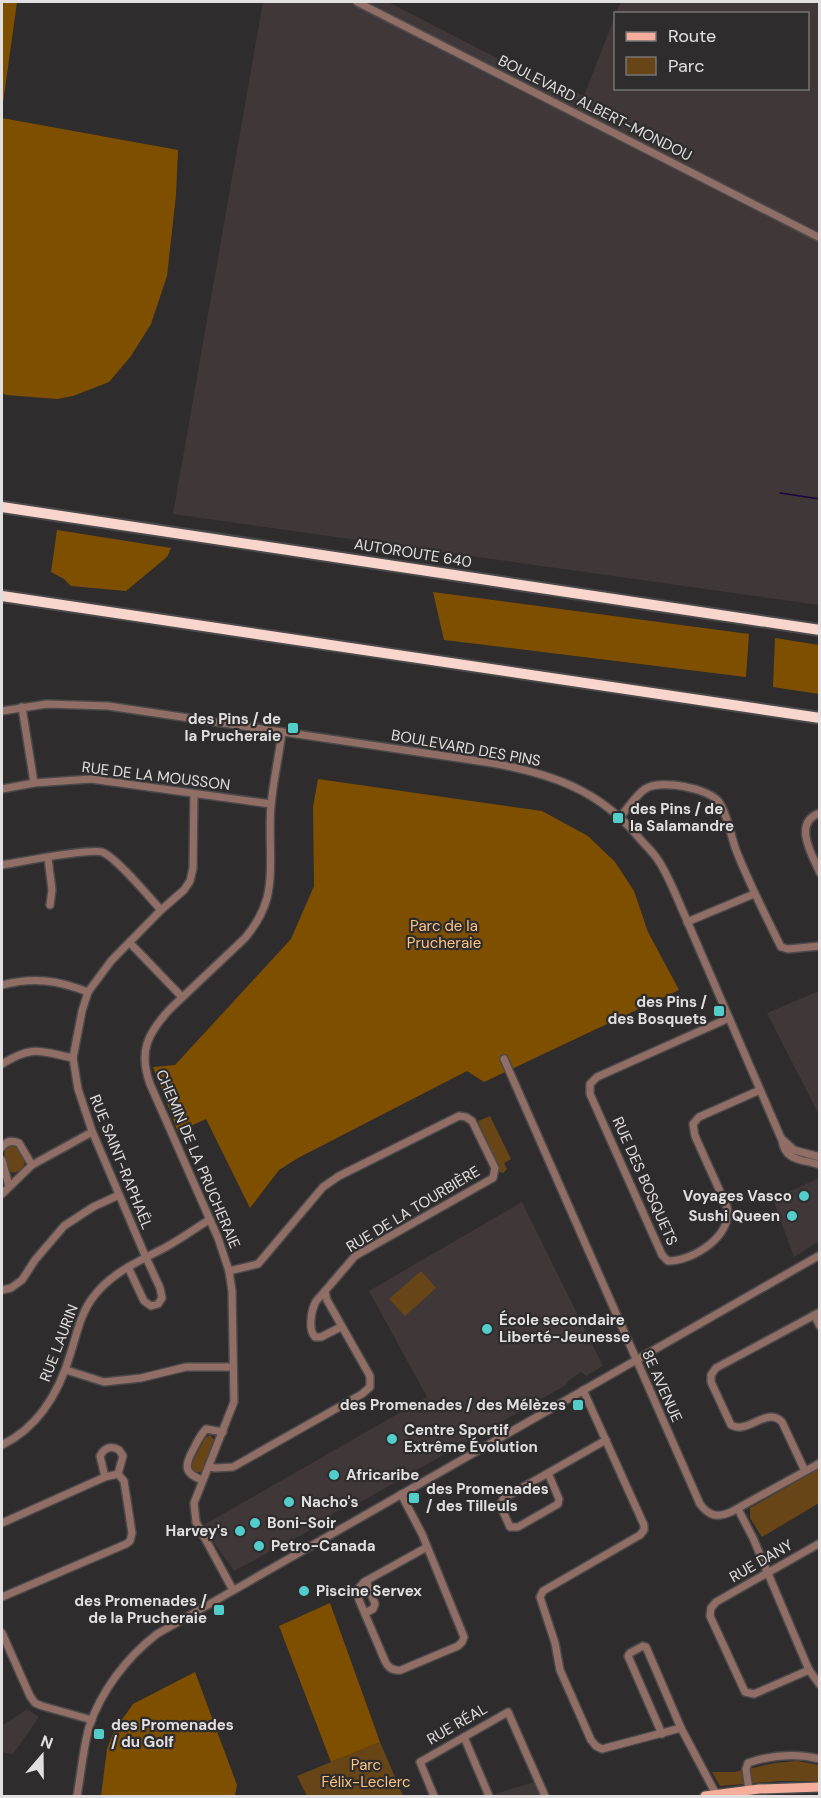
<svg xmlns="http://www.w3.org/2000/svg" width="821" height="1798" font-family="'DM Sans',sans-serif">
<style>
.built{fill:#403739}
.green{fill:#684517}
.forest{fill:#7f4f00}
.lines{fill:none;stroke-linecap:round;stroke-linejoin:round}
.stream{stroke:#1e0541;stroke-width:1.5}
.minor-casing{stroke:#4b4949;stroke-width:10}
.major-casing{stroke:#4b4949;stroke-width:12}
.highway-casing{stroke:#4b4949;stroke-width:14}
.minor{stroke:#906e65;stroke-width:7}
.major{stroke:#f4ae9b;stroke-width:9}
.highway{stroke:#f9d6cd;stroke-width:10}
.poi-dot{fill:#53cdca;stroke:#2f2c2d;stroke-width:2}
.labels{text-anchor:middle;stroke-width:4.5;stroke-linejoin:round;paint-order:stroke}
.street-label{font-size:15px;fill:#e1dfdf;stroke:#2f2c2d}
.poi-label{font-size:15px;font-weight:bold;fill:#e1dfdf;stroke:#2f2c2d;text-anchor:start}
.park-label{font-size:15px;fill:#fec582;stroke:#2f2c2d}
</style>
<rect width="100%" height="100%" fill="#2f2c2d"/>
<g class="built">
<path d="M263,2H388L555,88L558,83L584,96L615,16L616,88H808V14L616,13L621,2H819V605L173,514Z"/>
<path d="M819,991V1115L767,1013Z"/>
<path d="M819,1178V1241L794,1257L773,1199Z"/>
<path d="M522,1202L603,1366L586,1376L581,1372L568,1381L566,1385L352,1507L348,1506L332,1514L331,1519L234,1571L202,1526L427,1397L369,1291Z"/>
<path d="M27,1709L39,1717L13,1754L2,1752V1726Z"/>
<path d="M534,1782L540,1796H496L495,1794Z"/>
</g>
<g class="green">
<path d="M490,1116L511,1159L504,1163L507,1169L503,1173L499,1172L478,1121Z"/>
<path d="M10,1144L19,1147L25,1161L23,1168C21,1169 17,1174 11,1172C6,1169 2,1153 6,1148C7,1146 9,1145 10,1144Z"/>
<path d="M421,1271L436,1288L405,1316L389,1299Z"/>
<path d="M210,1435L214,1440L203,1471L195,1473L192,1472L191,1465L205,1438Z"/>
<path d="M819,1469V1503L762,1537L750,1518V1508Z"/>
<path d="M380,1742L403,1796H307L297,1776Z"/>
<path d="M797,1761L819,1765V1781H779L720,1786L712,1772H734L775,1763Z"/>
</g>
<g class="forest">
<path d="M2,2H17L2,110Z"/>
<path d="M2,118L178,150L176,195L167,276L151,324L131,356L109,382L73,396L57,399L6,395L2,393Z"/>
<path d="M57,530L171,548L167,557L126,591L71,586L64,579L51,572Z"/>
<path d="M433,592L749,634L746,677L444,640Z"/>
<path d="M775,638L819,645V694L773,687Z"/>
<path d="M318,779L542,811L588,836L615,862L634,891L648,932L679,990L484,1082L467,1071L298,1158L279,1170L250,1208L206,1119L178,1132L153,1067L175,1065L291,939L314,886L313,807Z"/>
<path d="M330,1603L380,1742L331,1762L279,1626Z"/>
<path d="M195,1672L237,1785L235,1795L232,1796H101L107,1749L114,1731L133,1704Z"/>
</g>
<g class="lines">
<path class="stream" d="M780,493L820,499"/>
<defs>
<g id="minor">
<path d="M357,2L820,238"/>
<path d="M22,707L34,783"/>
<path d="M2,711L47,704L108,706L492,763C552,774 600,790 640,839C646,846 653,852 658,860C665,870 670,882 675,893L781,1138L794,1150L820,1157"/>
<path d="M2,789L34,783L91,779L271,804"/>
<path d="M820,813C792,822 812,855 820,873"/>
<path d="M620,817C628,808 636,795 645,789C661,779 708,788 719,802C727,813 731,836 736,850C749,883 765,915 781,947L788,949L820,946"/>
<path d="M48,858L52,890L50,905"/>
<path d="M2,865C20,862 89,848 102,852C115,856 150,898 161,910"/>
<path d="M687,922L754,894"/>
<path d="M130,943L182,997"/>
<path d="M2,985C34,977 57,980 88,992"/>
<path d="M729,1018L597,1077L590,1084V1094L662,1255L668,1261C693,1261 733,1236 727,1207L695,1136L693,1124L699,1117L760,1090"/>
<path d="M504,1059L700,1504C709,1516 717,1518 731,1512L820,1463"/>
<path d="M2,1064C33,1045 39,1051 73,1058"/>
<path d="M782,1140C785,1162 803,1159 820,1165"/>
<path d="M2,1147C6,1141 12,1140 19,1143L32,1165"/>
<path d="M2,1160L9,1186"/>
<path d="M2,1194L32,1165L92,1132"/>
<path d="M128,1267L144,1301L151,1306L158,1304L162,1298L160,1288L144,1253L92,1131L78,1089L73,1058L82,1011L88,992L111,961L161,910L184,890L190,881L193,868L194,794"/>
<path d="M2,1290L11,1288L22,1280L35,1260L64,1226L93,1207L119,1195"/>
<path d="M325,1291C322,1295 317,1299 315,1303C311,1312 308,1330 315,1337H321L341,1327"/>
<path d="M814,1315L820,1326"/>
<path d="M66,1370L104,1382L141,1378L186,1367H233"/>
<path d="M583,1390L644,1525V1530L640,1535L543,1591L540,1597L555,1643L560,1670L591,1740L596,1746L602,1749L681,1728L717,1796"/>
<path d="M2,1445C39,1427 60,1390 71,1352C77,1333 81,1312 94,1296C112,1272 140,1261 166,1247C181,1239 194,1229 209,1220"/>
<path d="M210,1467L215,1468L233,1467L362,1394L370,1387V1376L327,1300L325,1291L355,1256L493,1178L495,1168L472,1121L466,1117L459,1116L339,1176L323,1187L258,1264L229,1271"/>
<path d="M805,1471L782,1422C766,1406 748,1435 731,1425L711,1382V1375L716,1368L820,1312"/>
<path d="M548,1473L559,1499L558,1504L518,1527H510L500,1505L504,1498L606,1440"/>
<path d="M105,1477L100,1456C104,1448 111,1445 119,1450L123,1456L118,1474"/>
<path d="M203,1480C184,1474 184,1466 193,1450C197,1442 200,1435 206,1429L223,1432"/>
<path d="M401,1494L422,1534L464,1637L462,1642L458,1646L401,1670C393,1671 388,1668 385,1661L359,1600L358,1589L364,1582L427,1547"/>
<path d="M738,1509L753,1538L809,1670L820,1685"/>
<path d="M2,1523L105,1477L118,1474L124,1481L132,1533L130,1541L126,1544L2,1597"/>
<path d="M233,1590L196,1522L194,1503L234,1402L232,1291L229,1271L218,1238L150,1084C138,1051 148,1033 170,1009L245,938C255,926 263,913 267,898C274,871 268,834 271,806C273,781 279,757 282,732"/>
<path d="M365,1613L373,1609L375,1604L366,1581"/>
<path d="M2,1633L30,1696L35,1703L42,1706L92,1720"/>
<path d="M809,1670L754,1694L745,1692L710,1616L711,1608L716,1602L820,1543"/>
<path d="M662,1734L628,1656L630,1653L643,1646L646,1647L681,1728"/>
<path d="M464,1737L489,1796"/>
<path d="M749,1790L746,1769L748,1763C771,1755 796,1753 820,1759"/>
<path d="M77,1796C81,1774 83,1749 89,1727C101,1691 127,1657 157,1634L820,1255"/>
<path d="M434,1796L420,1762L508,1712L545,1796"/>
</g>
<path id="major" d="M705,1796L759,1789L820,1787"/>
<g id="highway">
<path d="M2,507L820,630"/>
<path d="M2,596L820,718"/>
</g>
</defs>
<use href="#minor" class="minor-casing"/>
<use href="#major" class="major-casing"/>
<use href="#highway" class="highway-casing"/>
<use href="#minor" class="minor"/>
<use href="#major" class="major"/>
<use href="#highway" class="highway"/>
</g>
<g class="poi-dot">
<rect x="287" y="722" width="12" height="12" rx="3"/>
<rect x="612" y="812" width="12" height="12" rx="3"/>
<rect x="713" y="1005" width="12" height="12" rx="3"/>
<circle cx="804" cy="1196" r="6"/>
<circle cx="792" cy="1216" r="6"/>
<circle cx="487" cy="1329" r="6"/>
<rect x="572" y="1399" width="12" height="12" rx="3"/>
<circle cx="392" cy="1439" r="6"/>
<circle cx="334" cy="1475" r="6"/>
<rect x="408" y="1492" width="12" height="12" rx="3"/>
<circle cx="289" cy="1502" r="6"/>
<circle cx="255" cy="1523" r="6"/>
<circle cx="240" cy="1531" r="6"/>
<circle cx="259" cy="1546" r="6"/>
<circle cx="304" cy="1591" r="6"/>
<rect x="213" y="1604" width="12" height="12" rx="3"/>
<rect x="93" y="1728" width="12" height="12" rx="3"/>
</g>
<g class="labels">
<g class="street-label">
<text transform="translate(595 108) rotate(27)" y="5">BOULEVARD ALBERT-MONDOU</text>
<text transform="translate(413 553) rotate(9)" y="5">AUTOROUTE 640</text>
<text transform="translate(466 748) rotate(10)" y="5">BOULEVARD DES PINS</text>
<text transform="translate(156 776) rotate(7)" y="5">RUE DE LA MOUSSON</text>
<text transform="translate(198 1159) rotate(67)" y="5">CHEMIN DE LA PRUCHERAIE</text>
<text transform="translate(121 1162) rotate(68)" y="5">RUE SAINT-RAPHAËL</text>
<text transform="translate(645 1181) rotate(66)" y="5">RUE DES BOSQUETS</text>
<text transform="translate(413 1209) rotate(-31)" y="5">RUE DE LA TOURBIÈRE</text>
<text transform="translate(59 1343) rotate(-69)" y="5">RUE LAURIN</text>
<text transform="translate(662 1386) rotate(66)" y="5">8E AVENUE</text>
<text transform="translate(761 1561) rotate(-30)" y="5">RUE DANY</text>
<text transform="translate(457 1724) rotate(-30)" y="5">RUE RÉAL</text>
</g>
<g class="poi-label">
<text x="281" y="724" text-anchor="end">des Pins / de<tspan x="281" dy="17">la Prucheraie</tspan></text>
<text x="630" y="814">des Pins / de<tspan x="630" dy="17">la Salamandre</tspan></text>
<text x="707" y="1007" text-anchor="end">des Pins /<tspan x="707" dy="17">des Bosquets</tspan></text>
<text x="792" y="1201" text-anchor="end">Voyages Vasco</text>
<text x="780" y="1221" text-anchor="end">Sushi Queen</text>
<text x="499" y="1325">École secondaire<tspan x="499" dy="17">Liberté-Jeunesse</tspan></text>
<text x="566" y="1410" text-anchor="end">des Promenades / des Mélèzes</text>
<text x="404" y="1435">Centre Sportif<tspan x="404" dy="17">Extrême Évolution</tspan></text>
<text x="346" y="1480">Africaribe</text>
<text x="426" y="1494">des Promenades<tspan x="426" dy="17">/ des Tilleuls</tspan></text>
<text x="301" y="1507">Nacho's</text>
<text x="267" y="1528">Boni-Soir</text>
<text x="228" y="1536" text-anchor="end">Harvey's</text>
<text x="271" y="1551">Petro-Canada</text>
<text x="316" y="1596">Piscine Servex</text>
<text x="207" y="1606" text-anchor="end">des Promenades /<tspan x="207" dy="17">de la Prucheraie</tspan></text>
<text x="111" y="1730">des Promenades<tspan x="111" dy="17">/ du Golf</tspan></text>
</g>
<g class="park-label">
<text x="444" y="931">Parc de la<tspan x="444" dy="17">Prucheraie</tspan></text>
<text x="366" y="1770">Parc<tspan x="366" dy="17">Félix-Leclerc</tspan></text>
</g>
</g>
<rect width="821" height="1798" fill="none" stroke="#e1dfdf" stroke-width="6"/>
<rect x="614" y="12" width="195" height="78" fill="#2f2c2d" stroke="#767474" stroke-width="1.5"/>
<rect x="626" y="32" width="30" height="9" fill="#f4ae9b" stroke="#767474" stroke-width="1.5"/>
<text x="668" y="42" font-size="18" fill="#e1dfdf">Route</text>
<rect x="626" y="57" width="30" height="18" fill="#684517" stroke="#767474" stroke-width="1.5"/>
<text x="668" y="72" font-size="18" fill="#e1dfdf">Parc</text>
<g transform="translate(42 1756) rotate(20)" stroke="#2f2c2d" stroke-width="4.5" paint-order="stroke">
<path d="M0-4.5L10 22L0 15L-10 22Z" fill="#e1dfdf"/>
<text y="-9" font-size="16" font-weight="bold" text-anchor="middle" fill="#e1dfdf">N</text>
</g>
</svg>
